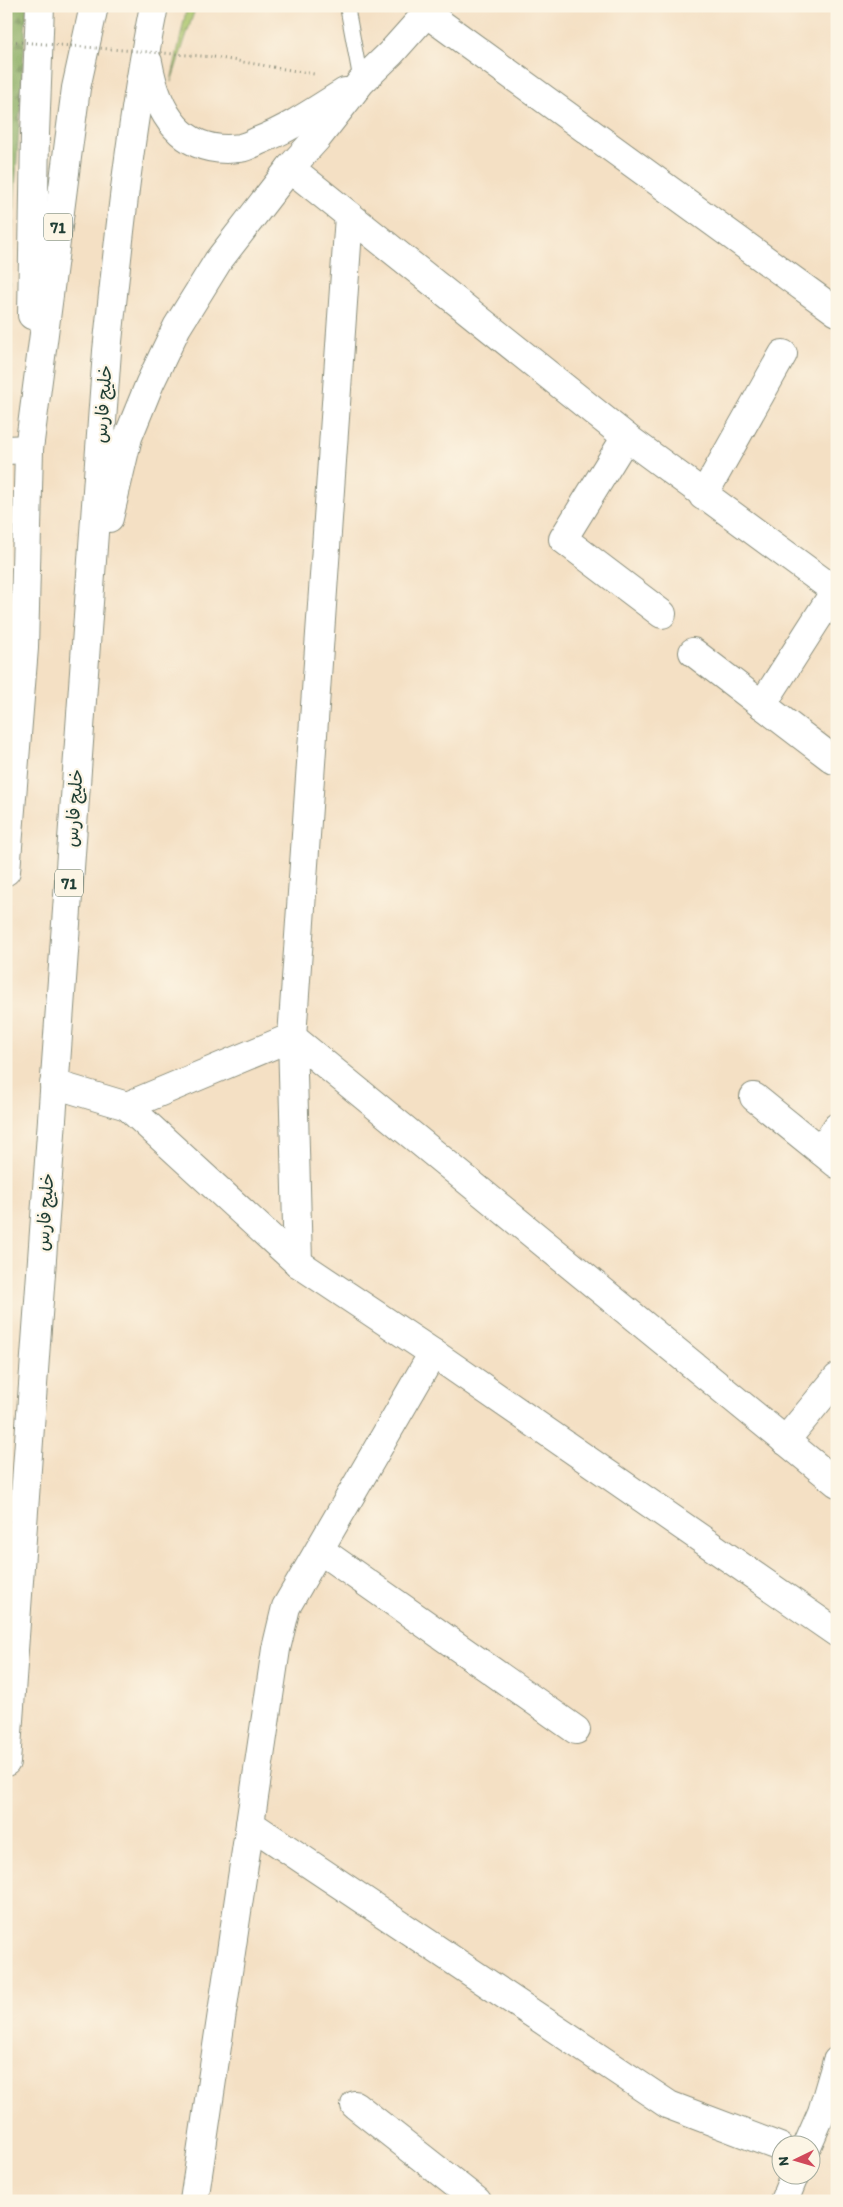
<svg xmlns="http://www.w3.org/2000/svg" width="843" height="2207" font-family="Itim,'Playpen Sans Arabic',sans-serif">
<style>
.grass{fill:url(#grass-tufts);stroke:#648050}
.forest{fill:url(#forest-firs);stroke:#52744a}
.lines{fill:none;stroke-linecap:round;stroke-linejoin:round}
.service-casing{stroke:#8a8e7c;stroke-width:16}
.minor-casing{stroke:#8a8e7c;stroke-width:30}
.trunk-casing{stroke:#8a8e7c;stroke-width:30}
.path{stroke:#8a8e7c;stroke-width:3;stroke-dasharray:1 4;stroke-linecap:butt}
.service{stroke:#fff;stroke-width:14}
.minor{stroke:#fff;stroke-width:28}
.trunk{stroke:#fff;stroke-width:28}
.path-bridge{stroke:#8a8e7c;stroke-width:3;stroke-dasharray:1 4;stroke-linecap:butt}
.labels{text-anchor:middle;stroke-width:4.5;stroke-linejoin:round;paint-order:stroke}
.shield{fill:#fcf5e5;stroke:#617469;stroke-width:1}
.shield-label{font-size:16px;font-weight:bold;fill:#1f3d34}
.street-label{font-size:18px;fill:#1f3d34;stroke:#fcf5e5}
</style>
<defs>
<pattern id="grass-tufts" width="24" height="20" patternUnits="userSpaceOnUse" patternTransform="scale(1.25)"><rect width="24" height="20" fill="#a9c46b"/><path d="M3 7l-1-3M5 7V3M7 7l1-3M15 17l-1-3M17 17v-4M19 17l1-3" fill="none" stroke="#89a059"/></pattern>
<pattern id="forest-firs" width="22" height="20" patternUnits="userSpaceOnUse" patternTransform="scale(1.25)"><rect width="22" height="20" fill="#86aa5f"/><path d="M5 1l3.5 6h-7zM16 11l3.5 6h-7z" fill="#6d8c4f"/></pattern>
</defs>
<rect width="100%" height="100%" fill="#fcf5e5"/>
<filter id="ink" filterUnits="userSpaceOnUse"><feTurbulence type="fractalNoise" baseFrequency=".02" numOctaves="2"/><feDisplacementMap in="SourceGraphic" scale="10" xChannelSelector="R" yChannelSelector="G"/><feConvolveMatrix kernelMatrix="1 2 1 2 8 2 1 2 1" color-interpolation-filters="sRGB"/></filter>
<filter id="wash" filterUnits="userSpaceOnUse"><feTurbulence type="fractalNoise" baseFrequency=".0096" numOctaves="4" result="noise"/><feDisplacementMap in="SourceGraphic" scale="20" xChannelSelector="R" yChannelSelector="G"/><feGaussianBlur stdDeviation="1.12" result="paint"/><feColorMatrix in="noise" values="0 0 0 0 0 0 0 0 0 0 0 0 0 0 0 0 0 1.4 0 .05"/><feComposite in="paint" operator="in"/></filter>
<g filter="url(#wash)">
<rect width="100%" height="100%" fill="#f4e0c4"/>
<path class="grass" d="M187,6H196L171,82Z"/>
<path class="forest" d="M6,6H27L6,328Z"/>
</g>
<g filter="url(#ink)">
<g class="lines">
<defs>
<path id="service" d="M347,6L361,82"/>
<g id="minor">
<path d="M426,13L837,312"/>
<path d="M290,168L626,437L837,592"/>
<path d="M626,437L563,539L662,614"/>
<path d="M703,496L783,354"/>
<path d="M693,652L834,760"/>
<path d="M762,705L835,591"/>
<path d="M54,1084L127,1106L298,1263L433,1353L837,1633"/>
<path d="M754,1097L837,1164"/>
<path d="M127,1106L292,1037L837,1483"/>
<path d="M821,1151L837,1127"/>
<path d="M298,1263L292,1037L349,216"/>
<path d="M785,1441L837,1378"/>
<path d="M320,1550L576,1730"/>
<path d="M250,1824L669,2105L780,2147"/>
<path d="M355,2105L477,2201"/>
<path d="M808,2144L822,2112L837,2061"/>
<path d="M194,2201L276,1649L286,1607L433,1353"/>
<path d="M784,2201L795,2174"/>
</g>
<g id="trunk">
<path d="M148,62C157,112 181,156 240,148C246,147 252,144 258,141C289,129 316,110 345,92"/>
<path d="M32,315L35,134L40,6"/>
<path d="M6,450L29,449"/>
<path d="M109,518L128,437L150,383L177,327L218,261L290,168L318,137L361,82L391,53L433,6"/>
<path d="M6,871L24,648L29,449L76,88L94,6"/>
<path d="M6,1762L107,351C119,236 131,120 154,6"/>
</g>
</defs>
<use href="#service" class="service-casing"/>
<use href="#minor" class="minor-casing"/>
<use href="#trunk" class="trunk-casing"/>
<path class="path" d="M214,57L314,74"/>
<use href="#service" class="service"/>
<use href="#minor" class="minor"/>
<use href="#trunk" class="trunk"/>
<path class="path-bridge" d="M6,41L214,57"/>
</g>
</g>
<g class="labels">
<g class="shield">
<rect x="44" y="213.5" width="28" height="27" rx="4"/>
<rect x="55" y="869.5" width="28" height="27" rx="4"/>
</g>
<g class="shield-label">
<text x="58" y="233">71</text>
<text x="69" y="889">71</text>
</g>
<g class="street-label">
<text transform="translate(103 404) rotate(-86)" y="6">خلیج فارس</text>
<text transform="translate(74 808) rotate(-86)" y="6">خلیج فارس</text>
<text transform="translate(45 1212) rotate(-86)" y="6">خلیج فارس</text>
</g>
</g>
<rect width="843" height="2207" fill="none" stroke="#fcf5e5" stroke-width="25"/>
<g transform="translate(796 2160) rotate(265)"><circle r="24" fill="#fcf5e5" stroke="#a4ab9e"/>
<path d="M0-4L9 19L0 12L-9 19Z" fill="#d1495b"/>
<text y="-8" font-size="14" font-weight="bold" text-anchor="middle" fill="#1f3d34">N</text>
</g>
</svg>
